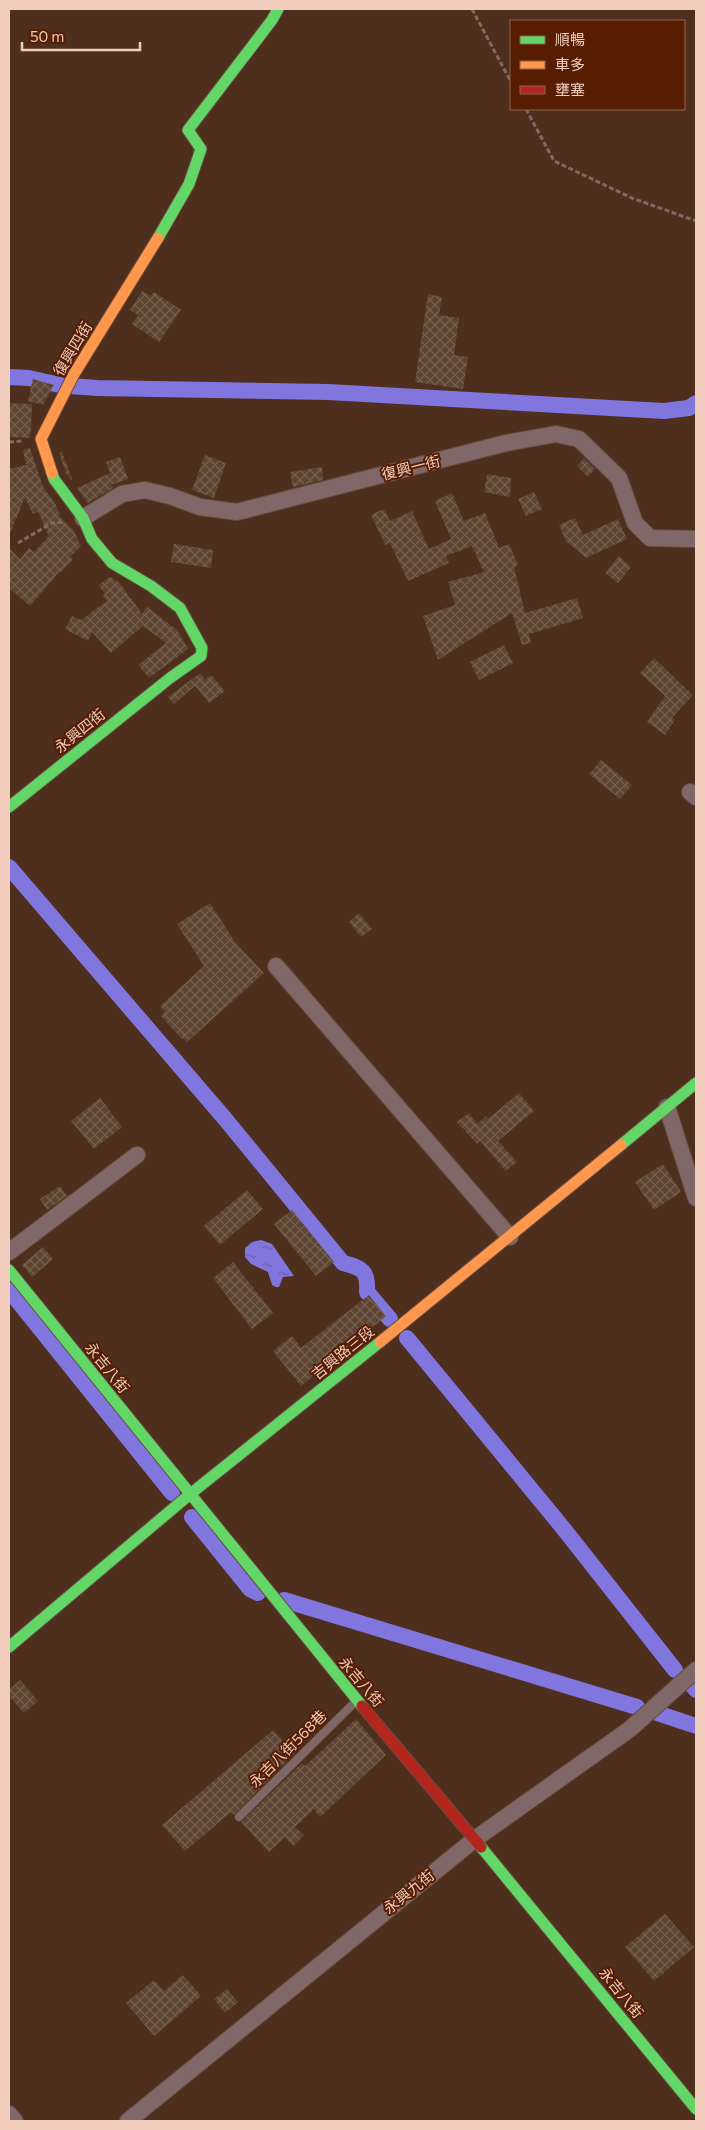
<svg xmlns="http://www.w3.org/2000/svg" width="705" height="2130" font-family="Commissioner,'Noto Sans TC',sans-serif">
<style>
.water{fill:url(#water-ripples)}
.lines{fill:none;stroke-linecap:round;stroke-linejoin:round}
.canal{stroke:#8175de;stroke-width:16}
.building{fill:url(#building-cross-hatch)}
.lane-casing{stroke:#674b3d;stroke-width:9}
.street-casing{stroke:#674b3d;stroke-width:18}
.fast-casing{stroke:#674b3d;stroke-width:13}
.slow-casing{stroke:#674b3d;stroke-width:13}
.jam-casing{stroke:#674b3d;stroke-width:13}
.path{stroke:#7e6a66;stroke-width:3;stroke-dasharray:5 2.5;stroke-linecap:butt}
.lane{stroke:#7f6867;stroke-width:8}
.street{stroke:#7f6867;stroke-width:16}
.fast{stroke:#63d668;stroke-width:11}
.slow{stroke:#ff974d;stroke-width:11}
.jam{stroke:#b3261e;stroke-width:11}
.labels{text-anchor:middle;stroke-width:4;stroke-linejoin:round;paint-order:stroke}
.street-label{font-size:15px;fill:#f2cdbe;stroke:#561d00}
</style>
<defs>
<pattern id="water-ripples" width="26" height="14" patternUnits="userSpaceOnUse" patternTransform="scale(1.25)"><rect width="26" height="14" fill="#8175de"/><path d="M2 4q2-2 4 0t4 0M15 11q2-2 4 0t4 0" fill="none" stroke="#6d62a4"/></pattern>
<pattern id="building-cross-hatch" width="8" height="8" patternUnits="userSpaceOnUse" patternTransform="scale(1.25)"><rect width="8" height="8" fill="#5d4533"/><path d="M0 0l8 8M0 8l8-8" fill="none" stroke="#755f4f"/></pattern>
</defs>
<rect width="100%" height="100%" fill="#4e2e1c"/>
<path class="water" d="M261,1240L272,1244L294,1276L283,1277L279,1287H276L272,1285L268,1272L251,1264L245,1257V1248L252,1242Z"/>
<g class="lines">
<g class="canal">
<path d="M9,377L29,378L64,386"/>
<path d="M69,386L97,388L328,392L664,411L689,408L696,403"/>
<path d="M9,867L226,1120L343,1263C363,1268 368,1271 367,1292L390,1319"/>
<path d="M9,1290L172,1493"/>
<path d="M407,1338L563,1528L675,1670"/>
<path d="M192,1517L250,1589L258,1593"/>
<path d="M284,1600L637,1707"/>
<path d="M691,1684L696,1690"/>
<path d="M657,1713L696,1726"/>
</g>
</g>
<g class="building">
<path d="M142,291L151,296L154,292L181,310L159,342L132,324L138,315L130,310Z"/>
<path d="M428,294L442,297L439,315L459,318L454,355L468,357L463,389L415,382Z"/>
<path d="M33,379L54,385L43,405L28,401Z"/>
<path d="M9,403L32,404L31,430L29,438L9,437Z"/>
<path d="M30,448L43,487L55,503L61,518L74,531L81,546L70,557L73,559L61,572L60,571L30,606L9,588V548L20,559L29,548L34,552L49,536L38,512L33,514L25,498L9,535V469L26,465L23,450Z"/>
<path d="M62,452L72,479L71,480L66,473L59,453Z"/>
<path d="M205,455L226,463L214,498L192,490Z"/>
<path d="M120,457L128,479L111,485L113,488L88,503L77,488L110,473L106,462Z"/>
<path d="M584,458L595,469L588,477L577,466Z"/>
<path d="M322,467L323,480L293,487L290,472Z"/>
<path d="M487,474L511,478L510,497L484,492Z"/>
<path d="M534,492L542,509L526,516L518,499Z"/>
<path d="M452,493L464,521L485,513L499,548L509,544L518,565L514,567L525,613L577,598L583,618L529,634L531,643L522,645L512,613L438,660L423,616L455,605L448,582L484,572L472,546L446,556L449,563L408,581L390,543L385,545L371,515L384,509L390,521L412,511L429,549L451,539L435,501Z"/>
<path d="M575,518L583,535L618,519L627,539L586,558L566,541L559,525Z"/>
<path d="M174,544L213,550L211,568L171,562Z"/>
<path d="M619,556L631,567L618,583L605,573Z"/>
<path d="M110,577L119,582L142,614L147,607L177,630L188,649L149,678L138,665L166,643L143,626L111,653L92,632L88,641L65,629L72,616L81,620L107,601L103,596L105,594L98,585Z"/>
<path d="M504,645L513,663L479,680L470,662Z"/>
<path d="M654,658L693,695L672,718L675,720L665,735L647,722L665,696L640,673Z"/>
<path d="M200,673L205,680L211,675L225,691L209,703L195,686L174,704L168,697Z"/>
<path d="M601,760L632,785L620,799L589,774Z"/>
<path d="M210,903L235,942L264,973L187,1042L183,1038L182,1039L161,1016L165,1012L160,1006L204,966L177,924Z"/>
<path d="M359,913L372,929L361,937L349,922Z"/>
<path d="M519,1093L534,1111L498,1141L517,1162L506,1171L480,1141L477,1144L457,1122L469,1113L477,1124L486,1116L488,1119Z"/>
<path d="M100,1098L122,1127L94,1149L71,1121Z"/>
<path d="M663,1164L681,1192L654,1210L635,1182Z"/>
<path d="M60,1186L67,1196L47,1210L40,1199Z"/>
<path d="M247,1190L263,1209L220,1245L204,1226Z"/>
<path d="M292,1210L334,1262L316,1276L274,1224Z"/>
<path d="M43,1247L53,1259L32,1277L22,1265Z"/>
<path d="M233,1262L273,1313L252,1329L213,1278Z"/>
<path d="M369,1295L386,1316L301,1386L273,1351L292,1336L301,1348Z"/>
<path d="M20,1680L38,1701L24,1713L9,1696V1690Z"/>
<path d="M356,1719L386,1755L320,1817L314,1809L295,1827L304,1835L293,1846L285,1837L269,1852L241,1822L302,1763L305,1766Z"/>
<path d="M273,1730L294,1754L234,1815L231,1812L185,1851L162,1825Z"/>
<path d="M665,1914L694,1947L654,1981L625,1947Z"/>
<path d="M183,1975L201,1996L154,2036L126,2003L154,1980L164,1991Z"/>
<path d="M227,1989L238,2002L225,2013L214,1999Z"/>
</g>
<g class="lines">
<defs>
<path id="lane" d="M239,1817L355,1702"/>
<g id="street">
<path d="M83,518L122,494L145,490L170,496L200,507L237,512L506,443L556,434L579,439L619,478L635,523L650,538L696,539"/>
<path d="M690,792L696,797"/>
<path d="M276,966L510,1237"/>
<path d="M667,1107L696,1198"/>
<path d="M9,1252L137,1155"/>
<path d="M9,2114L15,2121"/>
<path d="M128,2121L475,1839L630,1729L696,1670"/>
</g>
<g id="fast">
<path d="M158,238L189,184L201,149L188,130L272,20L278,9"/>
<path d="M9,807L170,678L201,656L202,648L180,608L151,586L112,563L92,539L83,518L54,479L52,473"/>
<path d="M621,1145L696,1083"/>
<path d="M9,1270L362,1706"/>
<path d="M9,1647L189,1495L380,1342"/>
<path d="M481,1847L696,2109"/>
</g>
<g id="slow">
<path d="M52,473L41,439L74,374L158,238"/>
<path d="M380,1342L621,1145"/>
</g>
<path id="jam" d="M362,1706L481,1847"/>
</defs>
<use href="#lane" class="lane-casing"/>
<use href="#street" class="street-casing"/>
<use href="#fast" class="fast-casing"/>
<use href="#slow" class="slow-casing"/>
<use href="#jam" class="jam-casing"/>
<g class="path">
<path d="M472,9L511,82"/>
<path d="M526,109L554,161L632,198L696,221"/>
<path d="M9,442L23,441"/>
<path d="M18,543L52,523L63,522"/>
</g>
<use href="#lane" class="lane"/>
<use href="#street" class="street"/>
<use href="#fast" class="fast"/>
<use href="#slow" class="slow"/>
<use href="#jam" class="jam"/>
</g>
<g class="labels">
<g class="street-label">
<text transform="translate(73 349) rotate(-59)" y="5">復興四街</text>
<text transform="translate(411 468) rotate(-14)" y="5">復興一街</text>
<text transform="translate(80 731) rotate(-39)" y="5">永興四街</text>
<text transform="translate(343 1353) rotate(-39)" y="5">吉興路三段</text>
<text transform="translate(107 1368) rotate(51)" y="5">永吉八街</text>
<text transform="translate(361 1682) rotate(50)" y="5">永吉八街</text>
<text transform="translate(288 1749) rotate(-45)" y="5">永吉八街568巷</text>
<text transform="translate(409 1892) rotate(-39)" y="5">永興九街</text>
<text transform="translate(621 1993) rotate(51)" y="5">永吉八街</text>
</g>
</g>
<rect width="705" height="2130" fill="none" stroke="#f2cdbe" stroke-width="20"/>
<rect x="510" y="20" width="175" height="90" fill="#561d00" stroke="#94634c"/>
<rect x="520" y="36" width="25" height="8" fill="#63d668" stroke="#94634c"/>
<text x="555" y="45" font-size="15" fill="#f2cdbe">順暢</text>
<rect x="520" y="61" width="25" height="8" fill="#ff974d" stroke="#94634c"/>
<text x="555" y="70" font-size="15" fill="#f2cdbe">車多</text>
<rect x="520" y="86" width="25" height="8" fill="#b3261e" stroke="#94634c"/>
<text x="555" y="95" font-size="15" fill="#f2cdbe">壅塞</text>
<path d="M22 42v8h118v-8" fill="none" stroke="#f2cdbe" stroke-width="2.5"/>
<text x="30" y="42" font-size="15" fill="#f2cdbe" stroke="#561d00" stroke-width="4" paint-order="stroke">50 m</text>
</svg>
